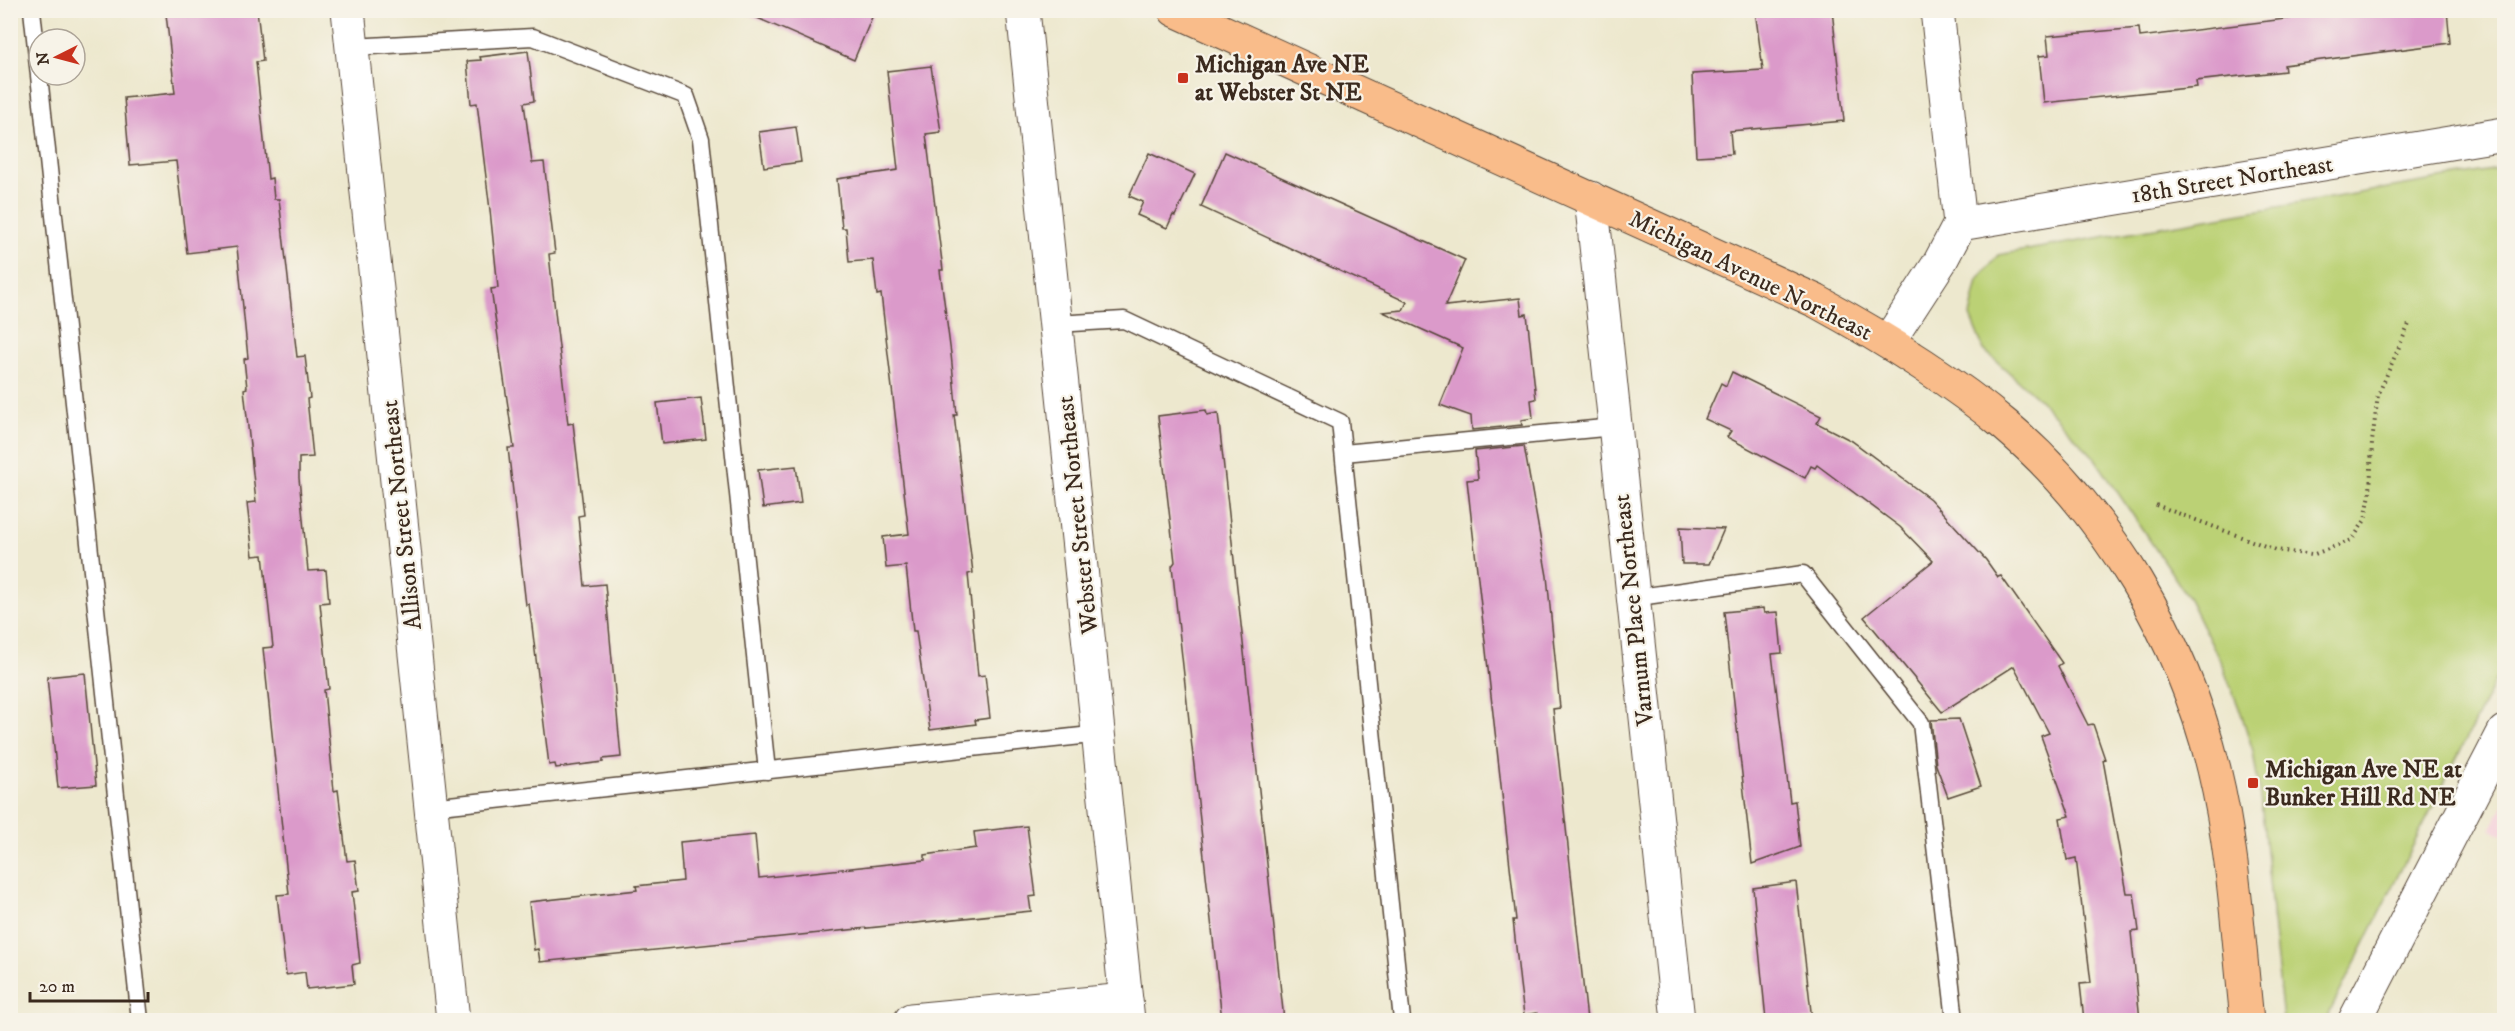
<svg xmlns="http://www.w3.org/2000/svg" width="2515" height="1031" font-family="'IM FELL DW Pica',serif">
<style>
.built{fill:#f5cfda}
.green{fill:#bbd175;stroke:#7b7e4a;stroke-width:1.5}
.building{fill:#db9aca}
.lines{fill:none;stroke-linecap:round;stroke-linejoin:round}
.service-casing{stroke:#564638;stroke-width:19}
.minor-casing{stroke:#564638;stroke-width:35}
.tertiary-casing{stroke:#564638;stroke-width:35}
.primary-casing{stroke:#564638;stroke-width:35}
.path{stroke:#564638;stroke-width:4;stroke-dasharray:1.5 4.5;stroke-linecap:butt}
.service{stroke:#fff;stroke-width:16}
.minor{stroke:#fff;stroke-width:33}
.tertiary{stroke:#fff;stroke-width:33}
.primary{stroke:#f9bc8a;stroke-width:33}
.poi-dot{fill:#c8321e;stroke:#f7f3e8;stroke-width:2}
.labels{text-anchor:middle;stroke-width:4.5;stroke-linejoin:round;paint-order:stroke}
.poi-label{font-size:24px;font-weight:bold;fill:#3b2a1e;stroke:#f7f3e8;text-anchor:start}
.street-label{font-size:24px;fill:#3b2a1e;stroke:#f7f3e8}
</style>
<rect width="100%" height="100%" fill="#f7f3e8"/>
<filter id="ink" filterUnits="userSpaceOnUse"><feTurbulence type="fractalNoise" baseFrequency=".0167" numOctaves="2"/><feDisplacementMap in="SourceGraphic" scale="12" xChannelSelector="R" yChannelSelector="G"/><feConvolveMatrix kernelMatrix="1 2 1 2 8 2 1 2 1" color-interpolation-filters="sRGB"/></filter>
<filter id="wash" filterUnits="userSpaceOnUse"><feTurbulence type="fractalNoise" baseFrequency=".008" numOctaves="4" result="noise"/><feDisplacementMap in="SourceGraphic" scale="24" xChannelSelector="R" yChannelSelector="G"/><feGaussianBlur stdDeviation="1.35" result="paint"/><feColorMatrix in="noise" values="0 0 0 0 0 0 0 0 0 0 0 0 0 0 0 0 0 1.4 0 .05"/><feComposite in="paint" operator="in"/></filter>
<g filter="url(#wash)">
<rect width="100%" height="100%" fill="#ede8ce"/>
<path class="built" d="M2504,803V835L2491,830Z"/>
<path class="green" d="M2504,168V663L2326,1020H2283L2262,811L2253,751L2241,713L2222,665L2189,599L2094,457L2040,400L1984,350L1970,316L1978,280L1998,255Z"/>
<g id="blocks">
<g class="building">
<path d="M197,10H257L263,61L256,62L268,179L272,178L274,199H279L297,357L305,356L310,398L307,399L313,457L299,458V478L308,571L326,570L329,602L320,603L329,689L324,690L334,791L338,790L347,861L355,860L359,891L352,892L360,963L352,965L354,984L307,989L305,972L286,975L277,895L289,894L263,648L273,647L263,555L253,556L247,503L256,502L244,389L247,388L244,359L248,358L237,247L187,253L176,161L130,165L124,98L175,93L166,14Z"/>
<path d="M739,10H875L854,60Z"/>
<path d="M1755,10H1832L1844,121L1730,131L1732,154L1696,156L1692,74L1763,70Z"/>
<path d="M2302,10H2447L2450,43L2284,65L2285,71L2196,81L2197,87L2044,103L2039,56L2049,55L2047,36L2139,28L2140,37L2302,17Z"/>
<path d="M528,51L534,101L524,103L532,163L544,162L549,204L555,253L549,254L557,330L568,424L573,423L584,515L578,516L585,586L605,584L621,757L603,759V762L556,768L555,764L549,765L532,626L529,604L526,605L508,448H514L491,289L498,288L490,210L477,103L471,104L467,61L481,60L480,57Z"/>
<path d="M931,66L941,132L926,134L943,270H940L951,354L957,415H954L973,573L968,574L978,676L985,675L990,718L975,720L976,724L930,730L916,631H913L906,566L886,568L883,537L909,534L881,294L877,295L873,260L849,262L846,228H842L837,179L898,170L887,71Z"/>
<path d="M796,127L801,162L764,167L759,132Z"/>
<path d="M1225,152L1465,260L1445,306L1520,298L1522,315L1527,314L1536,399L1531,400L1533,418L1521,420L1522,425L1472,430L1471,416L1440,405L1463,348L1383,312L1403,310L1407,302L1201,207Z"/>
<path d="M1149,153L1195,174L1175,216L1173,215L1167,228L1137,215L1143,202L1129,196Z"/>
<path d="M1732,372L1821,416L1817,423L1852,441L1930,499L1986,560L1998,577L2001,576L2062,663L2058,666L2088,725L2093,724L2105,759L2103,760L2127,893H2134L2139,931L2131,932L2140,1020H2084L2080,984L2091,983L2076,858L2067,860L2060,818L2070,816L2041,736L2049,733L2014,666L1942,712L1864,617L1933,561L1900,527L1817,465L1815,468L1811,466L1805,478L1727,437L1731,431L1705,419L1721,383L1726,386Z"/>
<path d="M701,398L706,439L662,444L657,403Z"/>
<path d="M1206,410L1207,415L1218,413L1284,1020H1222L1172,566L1175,562L1158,416Z"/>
<path d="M1524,446L1547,576L1560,708L1553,709L1587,1020H1538L1537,1013L1524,1015L1520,984L1513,920H1516L1467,480L1478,479L1475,451Z"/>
<path d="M796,466L801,503L763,508L758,470Z"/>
<path d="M1680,527L1724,529L1709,564H1682Z"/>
<path d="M1763,608L1764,613L1778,612L1782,653L1772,654L1790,802L1795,801L1800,847L1752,864L1724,612Z"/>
<path d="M85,673L96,785L58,788L47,677Z"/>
<path d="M1959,719L1981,786L1948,797L1936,765L1931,720Z"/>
<path d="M1027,826L1036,896L1029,897L1031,911L540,962L538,949L534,950L529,902L637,890L636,886L683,881L680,842L755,835L759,878L925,860V855L976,848L974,832Z"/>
<path d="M1796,882L1812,1020H1766L1753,888Z"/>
</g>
</g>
</g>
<g filter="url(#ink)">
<use href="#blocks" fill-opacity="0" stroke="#564638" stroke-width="1.5"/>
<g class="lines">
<defs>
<g id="service">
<path d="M32,10L140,1020"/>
<path d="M352,47L533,37L686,96L701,139L767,771"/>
<path d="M1056,324L1124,320L1340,422L1402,1020"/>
<path d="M1344,453L1614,427"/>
<path d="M1632,598L1803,574L1921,723L1955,1020"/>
<path d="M431,807L1100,734"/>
</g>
<g id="minor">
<path d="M348,10L453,1020"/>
<path d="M1023,10L1128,1020"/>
<path d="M1591,198L1678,1020"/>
<path d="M911,1020L1126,1000"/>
<path d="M2355,1020L2504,732"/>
</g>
<g id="tertiary">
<path d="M1960,224L2504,134"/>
<path d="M1888,342L1940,262L1960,224L1937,10"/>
</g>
<path id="primary" d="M1175,10L1816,301C1882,337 1948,377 2005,425C2108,512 2182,639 2214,769C2234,851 2238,937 2247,1020"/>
</defs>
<use href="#service" class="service-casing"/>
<use href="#minor" class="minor-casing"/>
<use href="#tertiary" class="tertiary-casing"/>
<use href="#primary" class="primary-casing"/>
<path class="path" d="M2156,505L2276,550L2312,555L2352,540L2365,520L2370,494L2372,442L2378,395L2410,322"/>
<use href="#service" class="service"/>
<use href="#minor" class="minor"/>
<use href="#tertiary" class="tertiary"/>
<use href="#primary" class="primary"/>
</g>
</g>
<g class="poi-dot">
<rect x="1177" y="72" width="12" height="12" rx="3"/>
<rect x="2247" y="777" width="12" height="12" rx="3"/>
</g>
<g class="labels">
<g class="poi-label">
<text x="1195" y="72">Michigan Ave NE<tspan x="1195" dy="28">at Webster St NE</tspan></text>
<text x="2265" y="777">Michigan Ave NE at<tspan x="2265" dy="28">Bunker Hill Rd NE</tspan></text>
</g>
<g class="street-label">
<text transform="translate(2232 179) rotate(-9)" y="8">18th Street Northeast</text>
<text transform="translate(1751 275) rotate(26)" y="8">Michigan Avenue Northeast</text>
<text transform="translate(401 515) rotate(-96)" y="8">Allison Street Northeast</text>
<text transform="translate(1077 515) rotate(-96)" y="8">Webster Street Northeast</text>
<text transform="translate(1633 610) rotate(-96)" y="8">Varnum Place Northeast</text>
</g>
</g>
<rect width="2515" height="1031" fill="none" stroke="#f7f3e8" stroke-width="36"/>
<g transform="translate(57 57) rotate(264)"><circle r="28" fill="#f7f3e8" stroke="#aca397" stroke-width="1.5"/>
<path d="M0-4.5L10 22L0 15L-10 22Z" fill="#c8321e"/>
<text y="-9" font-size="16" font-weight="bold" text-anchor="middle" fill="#3b2a1e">N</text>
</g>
<path d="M30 992v9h118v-9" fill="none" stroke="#3b2a1e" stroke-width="3"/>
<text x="39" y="992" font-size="18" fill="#3b2a1e" stroke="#f7f3e8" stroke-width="4.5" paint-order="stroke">20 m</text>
</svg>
